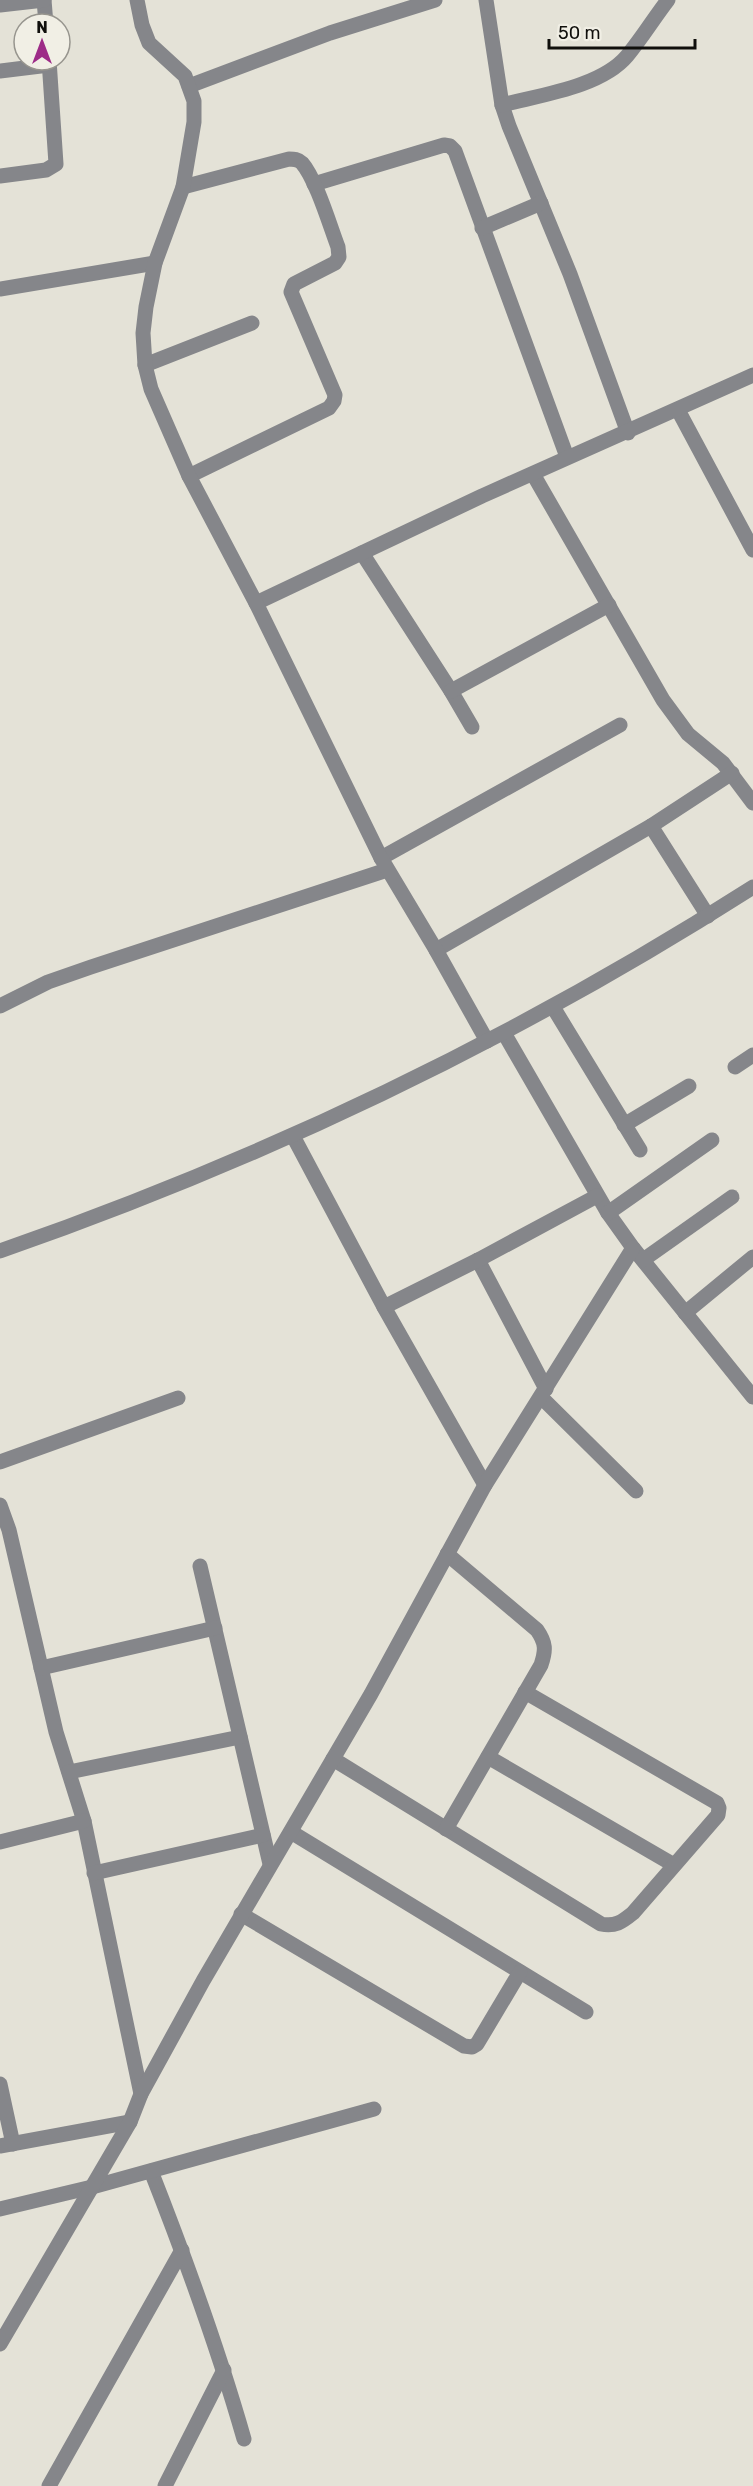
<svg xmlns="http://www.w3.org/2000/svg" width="753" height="2486" font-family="Rubik,sans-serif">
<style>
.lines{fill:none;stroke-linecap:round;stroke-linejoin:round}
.minor{stroke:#85868a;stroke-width:15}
.tertiary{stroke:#85868a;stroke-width:15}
</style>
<rect width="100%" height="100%" fill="#e4e2d7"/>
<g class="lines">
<g class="minor">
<path d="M44,0L46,24"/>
<path d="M486,0L502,105L509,126L570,274L628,433"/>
<path d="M0,5L44,0"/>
<path d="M0,71L49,65"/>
<path d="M189,86L330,33L435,0"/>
<path d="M502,105C540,95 601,87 627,56C642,38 654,18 668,0"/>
<path d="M0,176L46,170L56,164L49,60"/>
<path d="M314,184L444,145L450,146L455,151L567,457"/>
<path d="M183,187L289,159C294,159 298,159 302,163C316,179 330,226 338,247L339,257L335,263L294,284L291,292L335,395L334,401L329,408L189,476"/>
<path d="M482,228L541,203"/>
<path d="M0,289L155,263"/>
<path d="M145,365L252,323"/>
<path d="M678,410L753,550"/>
<path d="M533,474L663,700L688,734L723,763L753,803"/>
<path d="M362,553L451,691L472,727"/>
<path d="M256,603L482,496L753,375"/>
<path d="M451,691L609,605"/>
<path d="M651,826L708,916"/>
<path d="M381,858L620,725"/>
<path d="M436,950L651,826L732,773"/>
<path d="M0,1006L48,982L91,967L387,870"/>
<path d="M553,1007L640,1150"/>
<path d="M504,1033L608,1213L633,1248L753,1397"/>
<path d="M735,1067L753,1055"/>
<path d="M624,1125L689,1086"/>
<path d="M293,1136L384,1307L485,1485"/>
<path d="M608,1213L712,1140"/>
<path d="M478,1260L546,1389"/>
<path d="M643,1260L732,1197"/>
<path d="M384,1307L478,1260L597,1196"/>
<path d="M685,1313L753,1257"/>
<path d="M541,1397L636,1491"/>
<path d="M0,1462L178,1398"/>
<path d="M0,1505L9,1530L56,1732L84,1821L141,2094"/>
<path d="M200,1566L270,1864"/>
<path d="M41,1668L215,1628"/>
<path d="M488,1757L674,1865"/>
<path d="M333,1759L601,1924C615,1927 622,1922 633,1913L718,1815L719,1808L717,1803L525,1692"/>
<path d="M69,1772L240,1737"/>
<path d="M446,1829L541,1665C546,1650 546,1643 537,1630L447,1554"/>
<path d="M291,1832L586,2012"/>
<path d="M0,1842L84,1821"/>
<path d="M94,1873L263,1835"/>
<path d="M241,1914L464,2046L472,2047L477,2044L520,1972"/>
<path d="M0,2084L13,2144"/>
<path d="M0,2146L130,2122"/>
<path d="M151,2171C186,2260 218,2348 244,2439"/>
<path d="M0,2209L92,2187L374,2109"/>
<path d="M0,2344L130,2122L141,2094L203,1981L371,1694L485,1485L633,1248"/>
<path d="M49,2486L182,2250"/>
<path d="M165,2486L224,2370"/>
</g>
<g class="tertiary">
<path d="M137,0L142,25L149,43L185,76L194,101V122L183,187L155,263L146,307L143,333L145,365L151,389L189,476L256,603L381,858L436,950L487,1041"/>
<path d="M0,1251C264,1159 517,1038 753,887"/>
</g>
</g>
<g transform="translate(42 42)"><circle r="28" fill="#f1efe5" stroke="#97958e" stroke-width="1.5"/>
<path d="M0-4.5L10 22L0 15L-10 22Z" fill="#9d2b87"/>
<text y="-9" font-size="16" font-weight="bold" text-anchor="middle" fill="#100f0c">N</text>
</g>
<path d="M549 39v9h146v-9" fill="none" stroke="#100f0c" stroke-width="3"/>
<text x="558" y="39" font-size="18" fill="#100f0c" stroke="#f1efe5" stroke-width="4.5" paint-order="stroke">50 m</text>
</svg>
